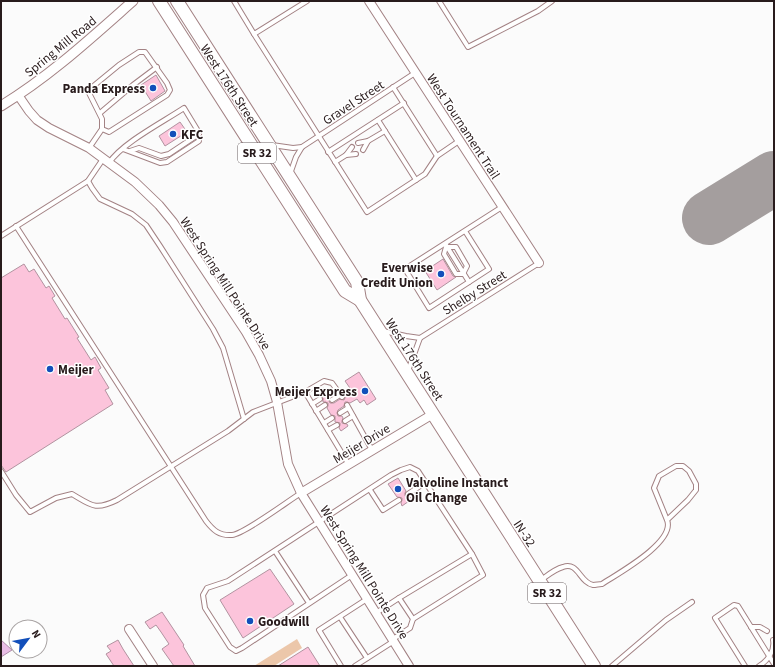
<svg xmlns="http://www.w3.org/2000/svg" width="775" height="667" font-family="'Source Sans 3',sans-serif">
<style>
.green{fill:#ecc7aa}
.water{fill:#e8bde5;stroke:#ae8ca9}
.lines{fill:none;stroke-linecap:round;stroke-linejoin:round}
.runway{stroke:#a49e9e;stroke-width:54}
.building{fill:#fcc4db;stroke:#b293a0}
.service-casing{stroke:#a38284;stroke-width:6}
.minor-casing{stroke:#a38284;stroke-width:10}
.tertiary-casing{stroke:#a38284;stroke-width:11}
.primary-casing{stroke:#a38284;stroke-width:14}
.service{stroke:#fff;stroke-width:4}
.minor{stroke:#fff;stroke-width:8}
.tertiary{stroke:#fff;stroke-width:9}
.primary{stroke:#fff;stroke-width:12}
.poi-dot{fill:#124fba;stroke:#fff;stroke-width:1.5}
.labels{text-anchor:middle;stroke-width:3;stroke-linejoin:round;paint-order:stroke}
.shield{fill:#fff;stroke:#685f60;stroke-width:1}
.shield-label{font-size:12px;font-weight:bold;fill:#281b1c}
.street-label{font-size:13px;fill:#281b1c;stroke:#fff}
.poi-label{font-size:13px;font-weight:bold;fill:#281b1c;stroke:#fff;text-anchor:start}
</style>
<rect width="100%" height="100%" fill="#fbfbfb"/>
<path class="green" d="M297,639L302,648L274,666H254Z"/>
<path class="water" d="M1,640L12,650L1,657Z"/>
<g class="lines">
<path class="runway" d="M709,218L774,178"/>
</g>
<g class="building">
<path d="M156,75L165,91L151,101L141,85Z"/>
<path d="M180,122L187,132L165,146L159,136Z"/>
<path d="M443,259L453,276L456,277L437,290L425,271Z"/>
<path d="M24,264L29,272L34,269L46,288L49,286L55,296L52,298L65,319L67,318L79,337L77,338L91,360L95,357L101,368L98,370L109,388L105,390L113,404L6,472L1,465V278Z"/>
<path d="M359,372L376,399L367,405L364,400L360,403L357,399L350,403L347,402H345L344,406L338,410L337,413L338,416H342L343,418L342,421V423L347,424L348,426L341,431L339,428L340,425V423L335,422V416L331,415L327,408L328,406V403L325,402H323V398L321,396H318L317,392L324,388L326,391L325,396L327,397H330L329,401L330,403H334L340,399L344,400L345,398V395L352,391L345,381Z"/>
<path d="M398,478L406,491L405,493V496L407,497H410L412,499L402,506L401,503L402,500V498L397,497L388,484Z"/>
<path d="M270,569L294,604L243,638L220,600Z"/>
<path d="M162,612L184,645L183,646L195,666H174L162,649L169,644L161,632L156,625L150,629L145,622Z"/>
<path d="M118,640L123,649L134,666H114L106,654L111,651L107,646Z"/>
<path d="M308,647L320,666H278Z"/>
</g>
<g class="lines">
<defs>
<g id="service">
<path d="M234,1L254,34L307,1"/>
<path d="M439,1L468,47L538,11L552,1"/>
<path d="M254,34L367,212L425,174L437,156L459,141"/>
<path d="M393,87L437,156"/>
<path d="M100,113L133,85L157,67"/>
<path d="M378,120L416,180"/>
<path d="M358,143L368,141L385,131"/>
<path d="M272,145L293,148L302,147"/>
<path d="M89,148L102,129V119L89,93L91,88L119,65L139,52H145L167,83L170,90L167,95L109,132L102,129"/>
<path d="M363,150L368,141"/>
<path d="M130,151L139,148L161,156L169,154L199,134"/>
<path d="M328,152L404,103"/>
<path d="M346,155L356,154"/>
<path d="M335,162L346,155L352,147"/>
<path d="M109,163C122,143 163,122 184,108L198,131L199,141L167,162L160,163L123,149"/>
<path d="M290,174L296,157L302,147L415,73"/>
<path d="M88,181L92,188L100,199L132,214L146,225L160,246L213,329L223,348L244,419"/>
<path d="M16,226L206,521C213,530 219,536 232,535C244,534 288,501 301,493"/>
<path d="M465,231L489,269L429,308L405,269L502,207"/>
<path d="M1,236L88,181L103,159"/>
<path d="M446,245L469,282"/>
<path d="M446,247H456L467,266L463,274H456L444,254Z"/>
<path d="M383,331L406,336L420,338L539,263"/>
<path d="M408,371L420,338"/>
<path d="M305,392L349,465"/>
<path d="M328,394L336,389"/>
<path d="M332,400L340,395"/>
<path d="M312,404L320,399"/>
<path d="M347,405L372,450"/>
<path d="M316,411L325,405"/>
<path d="M340,413L348,408"/>
<path d="M345,421L353,416"/>
<path d="M324,423L332,418"/>
<path d="M328,430L337,425"/>
<path d="M1,471L16,495L30,512L56,498L72,494C91,505 95,511 117,500L228,431L253,412L305,392L324,381L332,383L342,397"/>
<path d="M370,490L383,510L399,500"/>
<path d="M408,494L426,482"/>
<path d="M275,551L309,603"/>
<path d="M352,575L242,648L236,651L230,647L205,608L203,595L207,588L228,581L391,475L401,470L410,467L418,471L472,554L483,575L413,619"/>
<path d="M541,580C548,575 555,569 563,567C578,561 580,583 593,585C596,585 599,584 602,584C617,574 676,542 667,520L654,488L659,476L676,466H683L689,471L696,484V490L688,500L667,520"/>
<path d="M399,598L472,554"/>
<path d="M376,613L399,598L413,619L410,628L393,639"/>
<path d="M340,617L367,658"/>
<path d="M751,627H760L767,631"/>
<path d="M341,666L319,630L367,599"/>
<path d="M355,666L394,641"/>
<path d="M612,666L666,620L692,602"/>
<path d="M745,666L715,618L734,605L738,606L774,664"/>
<path d="M759,666C768,661 775,650 773,640"/>
</g>
<g id="minor">
<path d="M369,1L539,263"/>
<path d="M18,95L29,111L37,120L49,128L89,148L135,182L159,205L173,222L246,332L259,355L271,381L277,402L288,464L301,493L409,666"/>
<path d="M301,493L433,414"/>
<path d="M129,629L153,666"/>
</g>
<path id="tertiary" d="M1,106C50,76 90,39 133,1"/>
<g id="primary">
<path d="M159,1L345,291L360,300"/>
<path d="M177,1L357,282L360,300L594,666"/>
</g>
</defs>
<use href="#service" class="service-casing"/>
<use href="#minor" class="minor-casing"/>
<use href="#tertiary" class="tertiary-casing"/>
<use href="#primary" class="primary-casing"/>
<use href="#service" class="service"/>
<use href="#minor" class="minor"/>
<use href="#tertiary" class="tertiary"/>
<use href="#primary" class="primary"/>
</g>
<g class="poi-dot">
<circle cx="153" cy="88" r="4"/>
<circle cx="173" cy="134" r="4"/>
<circle cx="441" cy="274" r="4"/>
<circle cx="50" cy="369" r="4"/>
<circle cx="365" cy="391" r="4"/>
<circle cx="398" cy="489" r="4"/>
<circle cx="250" cy="621" r="4"/>
</g>
<g class="labels">
<g class="shield">
<rect x="238" y="143" width="38" height="20" rx="3"/>
<rect x="528" y="583" width="38" height="20" rx="3"/>
</g>
<g class="shield-label">
<text x="257" y="157">SR 32</text>
<text x="547" y="597">SR 32</text>
</g>
<g class="street-label">
<text transform="translate(60 46) rotate(-39)" y="5">Spring Mill Road</text>
<text transform="translate(230 85) rotate(57)" y="5">West 176th Street</text>
<text transform="translate(353 102) rotate(-33)" y="5">Gravel Street</text>
<text transform="translate(464 126) rotate(57)" y="5">West Tournament Trail</text>
<text transform="translate(226 283) rotate(57)" y="5">West Spring Mill Pointe Drive</text>
<text transform="translate(474 292) rotate(-32)" y="5">Shelby Street</text>
<text transform="translate(415 359) rotate(57)" y="5">West 176th Street</text>
<text transform="translate(361 443) rotate(-31)" y="5">Meijer Drive</text>
<text transform="translate(525 533) rotate(57)" y="5">IN-32</text>
<text transform="translate(365 572) rotate(58)" y="5">West Spring Mill Pointe Drive</text>
</g>
<g class="poi-label">
<text x="145" y="93" text-anchor="end">Panda Express</text>
<text x="181" y="139">KFC</text>
<text x="433" y="272" text-anchor="end">Everwise<tspan x="433" dy="15">Credit Union</tspan></text>
<text x="58" y="374">Meijer</text>
<text x="357" y="396" text-anchor="end">Meijer Express</text>
<text x="406" y="487">Valvoline Instanct<tspan x="406" dy="15">Oil Change</tspan></text>
<text x="258" y="626">Goodwill</text>
</g>
</g>
<rect width="775" height="667" fill="none" stroke="#281b1c" stroke-width="4"/>
<g transform="translate(28 639) rotate(58)"><circle r="19" fill="#ffffff" stroke="#a9a4a4"/>
<path d="M0-3L7 15L0 10L-7 15Z" fill="#124fba"/>
<text y="-6" font-size="11" font-weight="bold" text-anchor="middle" fill="#281b1c">N</text>
</g>
</svg>
